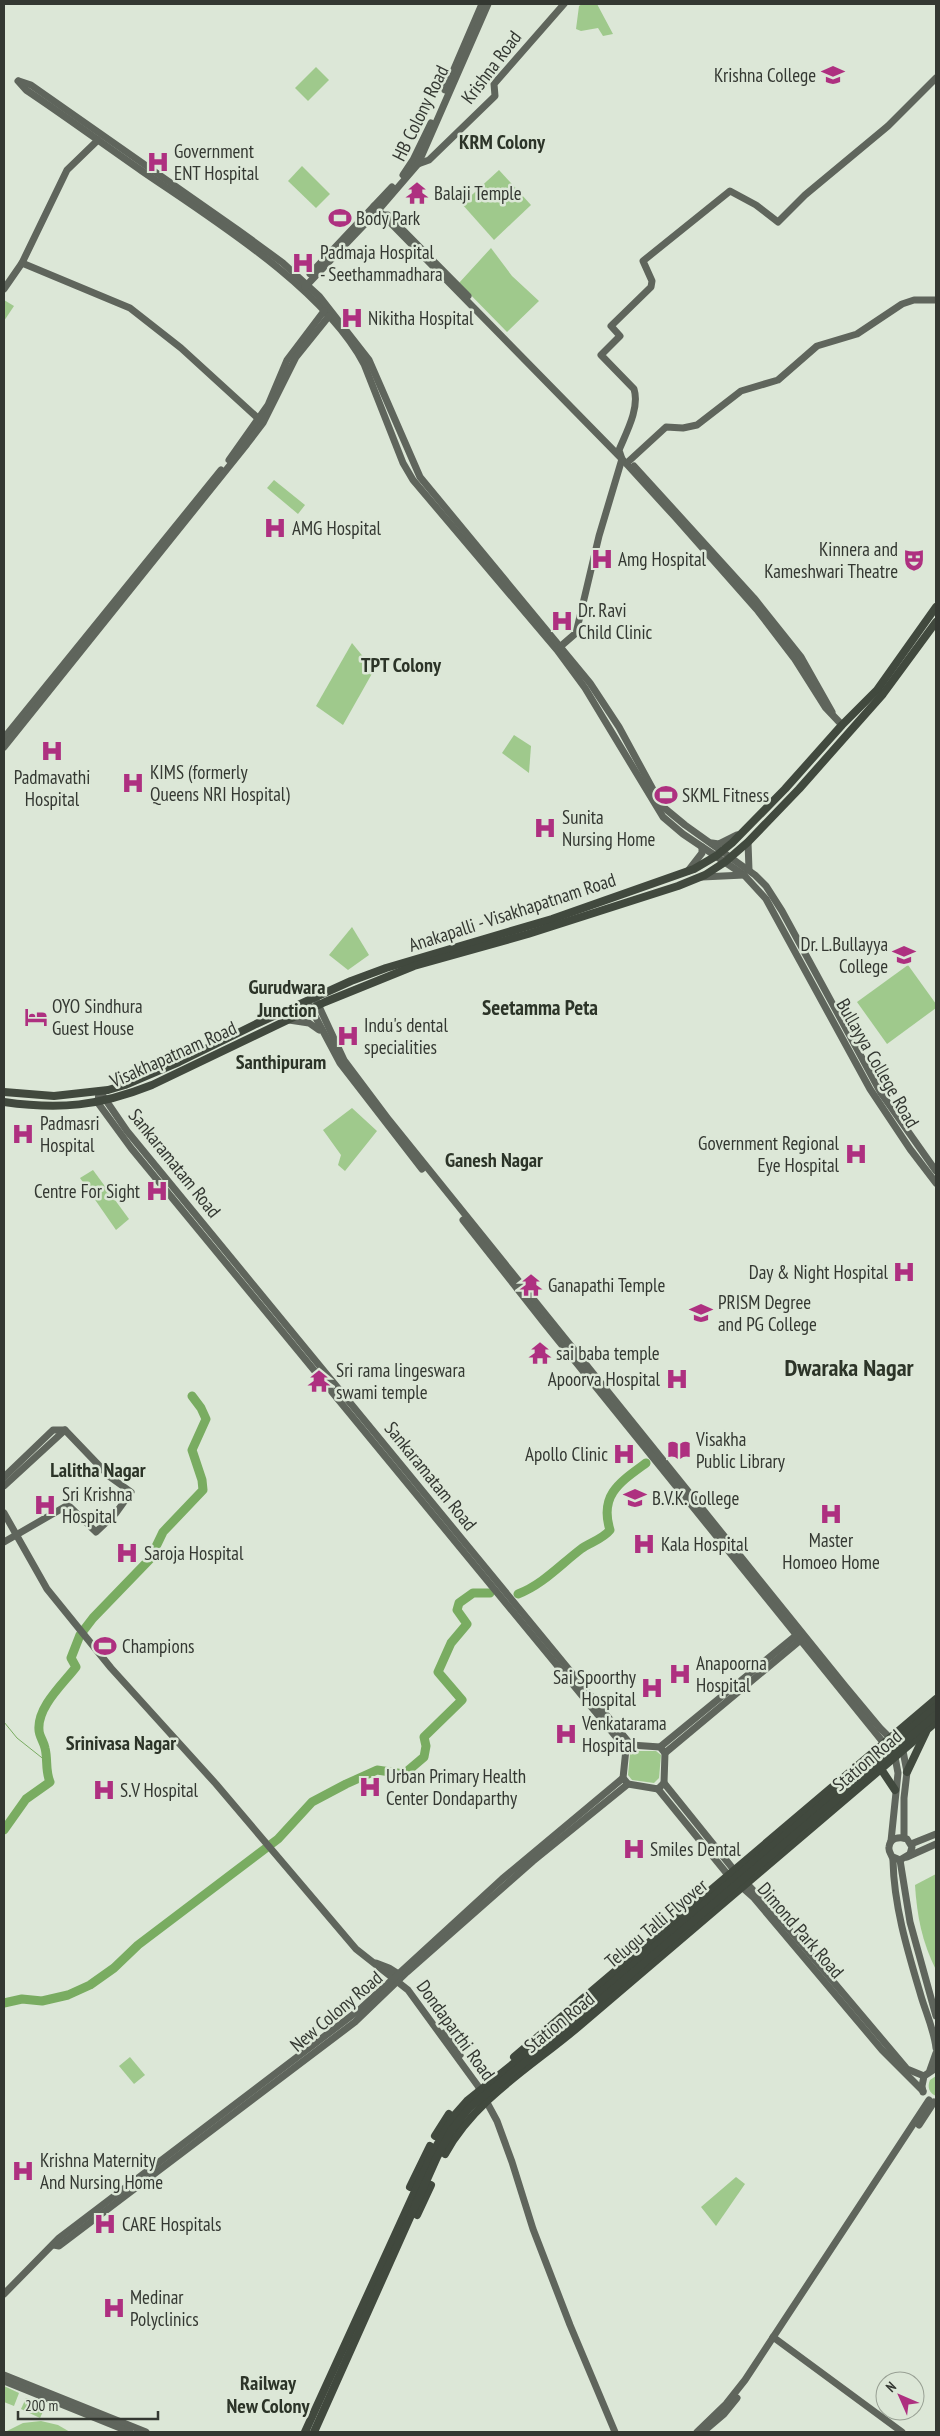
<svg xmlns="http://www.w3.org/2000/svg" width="940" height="2436" font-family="'PT Sans Narrow',sans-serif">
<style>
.green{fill:#9fc98c}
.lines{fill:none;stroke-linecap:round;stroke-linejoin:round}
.stream{stroke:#79ac61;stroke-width:1}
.river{stroke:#79ac61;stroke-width:9}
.secondary{stroke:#5f655c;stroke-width:7}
.primary{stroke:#41493e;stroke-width:8}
.labels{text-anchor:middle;stroke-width:5;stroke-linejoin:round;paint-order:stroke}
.street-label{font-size:19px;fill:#343832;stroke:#dce7d7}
.poi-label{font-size:19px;fill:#343832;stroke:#dce7d7;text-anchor:start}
.neighbourhood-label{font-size:20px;font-weight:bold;fill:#2c3428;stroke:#dce7d7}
.quarter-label{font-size:21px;font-weight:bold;fill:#2c3428;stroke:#dce7d7}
.district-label{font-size:24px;font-weight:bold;fill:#2c3428;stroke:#dce7d7}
</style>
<rect width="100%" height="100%" fill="#dce7d7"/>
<g class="green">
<path d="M582,4H597L613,34L603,36L598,28L581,31L576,29L579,6Z"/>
<path d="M316,67L329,80L308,101L295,88Z"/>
<path d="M302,166L330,194L316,208L288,181Z"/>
<path d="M499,170L531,205L494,240L462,204Z"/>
<path d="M491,248L512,276L539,301L507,332L459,283Z"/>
<path d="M4,300L14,306L4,321Z"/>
<path d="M274,480L305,505L298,514L267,488Z"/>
<path d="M352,643L374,670L343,725L316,706Z"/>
<path d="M514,735L531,746L529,773L502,753Z"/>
<path d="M352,927L369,955L348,970L329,955Z"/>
<path d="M908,965L936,1004V1008L887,1044L857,1002Z"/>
<path d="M352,1108L377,1131L345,1171L338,1165L341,1155L323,1130Z"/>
<path d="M93,1170L129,1219L116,1230L80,1178Z"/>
<path d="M634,1751H656L661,1755L659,1778L654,1783L632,1780L628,1775L630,1754Z"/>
<path d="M936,1874V1970C922,1942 917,1916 915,1885Z"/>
<path d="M130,2057L145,2075L134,2084L119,2066Z"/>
<path d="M936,2076V2096C929,2093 927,2087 930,2080Z"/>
<path d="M736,2177L745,2184L716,2226L701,2207Z"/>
<path d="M4,2386L19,2393L14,2406L4,2402Z"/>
<path d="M26,2398L46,2405L40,2418L21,2409Z"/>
<path d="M41,2421L58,2425L70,2432H5L23,2423Z"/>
</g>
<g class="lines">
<path class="stream" d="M4,1722L17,1738L46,1761"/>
<g class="river">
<path d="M518,1594C542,1585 560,1565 581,1549C589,1543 603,1539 610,1530C599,1495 620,1482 646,1463"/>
<path d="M4,1830L26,1799L50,1782C45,1770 48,1760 45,1748C44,1742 39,1736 39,1730C37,1707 63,1684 76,1667L71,1658L80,1635L93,1618L150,1559L163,1532L203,1490L202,1480L192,1450L206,1419L201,1408L192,1396"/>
<path d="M4,2003L22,1999L42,2001L68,1995L90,1985L114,1968L138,1945L278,1839L312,1802L346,1784L377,1770L404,1774L424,1757L426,1746L424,1737L462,1700L438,1672L451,1643L467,1624L457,1610L459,1603L473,1593H490"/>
</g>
<g class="secondary">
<path d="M18,81L26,90C65,116 103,144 142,171C212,219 324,288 364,364L403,463L413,480L557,650L585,688L663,817L683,834L744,875L766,899L870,1089L910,1149L936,1183"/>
<path d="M19,81L31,85L238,230L283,263L319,296L369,360L420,477L590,683L619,727L662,806L685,825L755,875L766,886L782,911L881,1093L936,1171"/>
<path d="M445,90L482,4"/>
<path d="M416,163L418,164L429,160L495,96L494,84L564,4"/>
<path d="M403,175L413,160L431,123"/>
<path d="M374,206L622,459L675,517L758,611L794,658L825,707L842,725"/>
<path d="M383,215H388L468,296"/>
<path d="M22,263L67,170L98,140"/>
<path d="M310,274L392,187"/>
<path d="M305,287L381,207L418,164L488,4"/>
<path d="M4,289L22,263L130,308L181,348L261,421"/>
<path d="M229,460L268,405L287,360L324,311"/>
<path d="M629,461L666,427L683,428L697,425L741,391L778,380L817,346L857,334L902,304L914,300H936"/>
<path d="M634,466L754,598L801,657L832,712"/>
<path d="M561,646L576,633L599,536L622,459L619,450C626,433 640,408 634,389L601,355L620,336L611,326L651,287L652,281L643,261L730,191L756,205L778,222L805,195L888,126L936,78"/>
<path d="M4,738L221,470"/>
<path d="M4,747L247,444L263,423L296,357L329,316"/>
<path d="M748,842L749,870"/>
<path d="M712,843L719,844L737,835"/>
<path d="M688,871L702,853V847"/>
<path d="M702,877L744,875"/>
<path d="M316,1000L344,1060L389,1120L845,1686L880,1728L903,1751L907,1772L904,1798V1838"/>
<path d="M307,1001L340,1063L422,1169"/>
<path d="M289,1020L309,1023L319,1030"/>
<path d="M99,1091L98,1103L131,1148L626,1749"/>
<path d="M103,1096L127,1131L631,1745"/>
<path d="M463,1220L545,1324L895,1757L898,1773L891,1841"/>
<path d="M4,1477L53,1430H65L110,1477L131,1492L116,1513L96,1532L68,1505L4,1542"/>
<path d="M4,1486L65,1430"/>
<path d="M4,1513L47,1589L111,1668L216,1784L356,1949L408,1990L478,2086L497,2121L512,2162L533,2229L570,2325L615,2432"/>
<path d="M631,1745L660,1747L665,1753L664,1783L658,1789L628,1784L623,1778L626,1749Z"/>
<path d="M660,1747L799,1633"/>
<path d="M665,1753L803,1638"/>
<path d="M664,1783L734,1870L783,1922L907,2069L924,2076"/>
<path d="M658,1789L728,1875L754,1898L882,2050L923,2091"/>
<path d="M911,1844L936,1834"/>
<path d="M893,1857L900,1860L910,1854L912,1847L907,1839C899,1836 890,1838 889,1847C888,1853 893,1855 893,1861C894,1907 908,1952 921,1996C926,2013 934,2030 936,2048"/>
<path d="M907,1857L936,1844"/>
<path d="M900,1860L910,1922L936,2016"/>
<path d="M376,1963L389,1968L400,1975"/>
<path d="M444,2033L460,2055"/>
<path d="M930,2070L936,2053"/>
<path d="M923,2092L922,2086L924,2076L936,2068"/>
<path d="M919,2125L934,2102"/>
<path d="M54,2245L59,2246L63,2243L355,2022L407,1972L533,1861L628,1784"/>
<path d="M4,2294L59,2238L359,2010L502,1879L623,1778"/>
<path d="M773,2337L902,2432"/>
<path d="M4,2375L146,2432"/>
<path d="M4,2381L130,2432"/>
<path d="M704,2431L724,2414L737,2398"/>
<path d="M697,2432L726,2404L745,2380L929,2100"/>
</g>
<g class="primary">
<path d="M4,1092L54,1096L108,1090L125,1085L179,1062L256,1024L351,981L386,968L552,919L694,869L716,856L732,843L785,789L842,725L877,690L936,607"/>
<path d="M4,1102C60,1110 99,1106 152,1085L325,1002L414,966L528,934L678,886L705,875L725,862L748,842L799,789L883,694L936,622"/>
<path d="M881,1769L895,1790"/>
<path d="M907,1772L926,1732"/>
<path d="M514,2057L936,1699"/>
<path d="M435,2136L449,2114"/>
<path d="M445,2154C476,2097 536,2064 584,2022C702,1922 819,1822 936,1722"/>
<path d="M410,2187L430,2146"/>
<path d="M417,2215L431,2185"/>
<path d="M305,2432L432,2154L453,2117L468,2100L574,2015L936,1707"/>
<path d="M314,2432L437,2157L451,2131L469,2108L578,2019L936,1715"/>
</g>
</g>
<defs>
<symbol id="university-bare" viewBox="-9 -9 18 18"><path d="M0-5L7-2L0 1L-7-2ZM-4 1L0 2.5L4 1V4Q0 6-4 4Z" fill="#ae3080" stroke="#dce7d7" stroke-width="2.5" paint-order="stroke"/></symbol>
<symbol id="hospital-bare" viewBox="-9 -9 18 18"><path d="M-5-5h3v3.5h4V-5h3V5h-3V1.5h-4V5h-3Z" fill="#ae3080" stroke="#dce7d7" stroke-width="2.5" paint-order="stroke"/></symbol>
<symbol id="temple-bare" viewBox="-9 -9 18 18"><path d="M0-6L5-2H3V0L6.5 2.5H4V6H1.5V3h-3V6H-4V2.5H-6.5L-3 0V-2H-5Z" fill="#ae3080" stroke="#dce7d7" stroke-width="2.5" paint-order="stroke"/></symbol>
<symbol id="stadium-bare" viewBox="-9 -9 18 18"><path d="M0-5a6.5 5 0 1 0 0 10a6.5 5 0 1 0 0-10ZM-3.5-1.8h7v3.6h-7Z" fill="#ae3080" stroke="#dce7d7" stroke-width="2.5" paint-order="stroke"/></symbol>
<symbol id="theatre-bare" viewBox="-9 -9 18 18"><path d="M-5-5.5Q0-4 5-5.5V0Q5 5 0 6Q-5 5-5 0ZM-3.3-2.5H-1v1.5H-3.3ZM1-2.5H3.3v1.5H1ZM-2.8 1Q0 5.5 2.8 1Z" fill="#ae3080" stroke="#dce7d7" stroke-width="2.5" paint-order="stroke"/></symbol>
<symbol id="hotel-bare" viewBox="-9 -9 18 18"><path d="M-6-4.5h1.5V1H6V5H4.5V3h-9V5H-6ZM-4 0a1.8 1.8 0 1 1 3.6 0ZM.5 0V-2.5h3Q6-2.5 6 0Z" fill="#ae3080" stroke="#dce7d7" stroke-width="2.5" paint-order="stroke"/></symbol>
<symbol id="library-bare" viewBox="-9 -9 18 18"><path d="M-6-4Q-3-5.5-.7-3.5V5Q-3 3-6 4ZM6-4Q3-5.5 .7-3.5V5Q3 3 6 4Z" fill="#ae3080" stroke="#dce7d7" stroke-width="2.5" paint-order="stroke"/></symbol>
</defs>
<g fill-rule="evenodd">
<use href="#university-bare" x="817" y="59" width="32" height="32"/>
<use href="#hospital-bare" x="142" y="146" width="32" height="32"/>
<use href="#temple-bare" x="401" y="177" width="32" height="32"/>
<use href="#stadium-bare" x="324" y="202" width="32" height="32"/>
<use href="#hospital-bare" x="287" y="247" width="32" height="32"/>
<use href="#hospital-bare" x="336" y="302" width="32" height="32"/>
<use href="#hospital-bare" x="259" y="512" width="32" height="32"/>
<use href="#hospital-bare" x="586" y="543" width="32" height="32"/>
<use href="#theatre-bare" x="898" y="544" width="32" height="32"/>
<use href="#hospital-bare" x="546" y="605" width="32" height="32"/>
<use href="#hospital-bare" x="36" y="735" width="32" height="32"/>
<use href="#hospital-bare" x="117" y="767" width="32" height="32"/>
<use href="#stadium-bare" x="650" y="779" width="32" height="32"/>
<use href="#hospital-bare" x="529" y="812" width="32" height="32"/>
<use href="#university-bare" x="888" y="939" width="32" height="32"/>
<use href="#hotel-bare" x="20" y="1001" width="32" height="32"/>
<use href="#hospital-bare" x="332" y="1020" width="32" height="32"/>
<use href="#hospital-bare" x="7" y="1118" width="32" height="32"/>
<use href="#hospital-bare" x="840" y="1138" width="32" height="32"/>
<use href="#hospital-bare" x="141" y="1175" width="32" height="32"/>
<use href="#hospital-bare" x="888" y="1256" width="32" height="32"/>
<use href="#temple-bare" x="515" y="1269" width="32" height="32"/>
<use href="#university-bare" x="685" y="1297" width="32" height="32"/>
<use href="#temple-bare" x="524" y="1337" width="32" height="32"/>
<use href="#hospital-bare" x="661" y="1363" width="32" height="32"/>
<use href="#temple-bare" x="303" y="1365" width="32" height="32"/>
<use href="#library-bare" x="663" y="1434" width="32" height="32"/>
<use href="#hospital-bare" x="608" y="1438" width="32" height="32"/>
<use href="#university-bare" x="619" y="1482" width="32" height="32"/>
<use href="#hospital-bare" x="29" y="1489" width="32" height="32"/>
<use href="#hospital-bare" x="815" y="1498" width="32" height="32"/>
<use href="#hospital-bare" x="628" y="1528" width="32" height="32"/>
<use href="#hospital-bare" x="111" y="1537" width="32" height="32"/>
<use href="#stadium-bare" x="89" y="1630" width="32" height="32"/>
<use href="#hospital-bare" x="664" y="1658" width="32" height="32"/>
<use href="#hospital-bare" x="636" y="1672" width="32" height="32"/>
<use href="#hospital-bare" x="550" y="1718" width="32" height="32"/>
<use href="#hospital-bare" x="354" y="1771" width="32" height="32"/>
<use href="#hospital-bare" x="88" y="1774" width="32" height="32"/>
<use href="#hospital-bare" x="618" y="1833" width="32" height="32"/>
<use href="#hospital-bare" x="7" y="2155" width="32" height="32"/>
<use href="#hospital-bare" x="89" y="2208" width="32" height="32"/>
<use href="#hospital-bare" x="98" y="2292" width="32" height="32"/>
</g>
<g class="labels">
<g class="street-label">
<text transform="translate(491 67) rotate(-53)" y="7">Krishna Road</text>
<text transform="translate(420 113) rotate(-64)" y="7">HB Colony Road</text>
<text transform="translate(512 912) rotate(-18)" y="7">Anakapalli - Visakhapatnam Road</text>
<text transform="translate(173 1054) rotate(-24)" y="7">Visakhapatnam Road</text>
<text transform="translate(878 1063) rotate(60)" y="7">Bullayya College Road</text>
<text transform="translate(175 1163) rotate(51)" y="7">Sankaramatam Road</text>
<text transform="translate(431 1476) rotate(51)" y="7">Sankaramatam Road</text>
<text transform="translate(867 1760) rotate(-40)" y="7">Station Road</text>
<text transform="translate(656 1923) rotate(-40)" y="7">Telugu Talli Flyover</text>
<text transform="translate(801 1930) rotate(49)" y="7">Dimond Park Road</text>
<text transform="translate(336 2011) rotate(-40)" y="7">New Colony Road</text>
<text transform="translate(559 2022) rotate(-39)" y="7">Station Road</text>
<text transform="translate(456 2030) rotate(54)" y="7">Dondaparthi Road</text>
</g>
<g class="poi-label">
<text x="816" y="82" text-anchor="end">Krishna College</text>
<text x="174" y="158">Government<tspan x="174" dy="22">ENT Hospital</tspan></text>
<text x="434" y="200">Balaji Temple</text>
<text x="356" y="225">Body Park</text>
<text x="320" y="259">Padmaja Hospital<tspan x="320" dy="22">- Seethammadhara</tspan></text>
<text x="368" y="325">Nikitha Hospital</text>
<text x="292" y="535">AMG Hospital</text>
<text x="898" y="556" text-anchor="end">Kinnera and<tspan x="898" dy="22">Kameshwari Theatre</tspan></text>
<text x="618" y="566">Amg Hospital</text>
<text x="578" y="617">Dr. Ravi<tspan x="578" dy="22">Child Clinic</tspan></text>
<text x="150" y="779">KIMS (formerly<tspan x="150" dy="22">Queens NRI Hospital)</tspan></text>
<text x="52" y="784" text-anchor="middle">Padmavathi<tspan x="52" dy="22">Hospital</tspan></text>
<text x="682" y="802">SKML Fitness</text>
<text x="562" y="824">Sunita<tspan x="562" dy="22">Nursing Home</tspan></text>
<text x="888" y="951" text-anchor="end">Dr. L.Bullayya<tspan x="888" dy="22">College</tspan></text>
<text x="52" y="1013">OYO Sindhura<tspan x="52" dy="22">Guest House</tspan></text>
<text x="364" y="1032">Indu's dental<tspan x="364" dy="22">specialities</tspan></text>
<text x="40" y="1130">Padmasri<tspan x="40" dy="22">Hospital</tspan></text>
<text x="839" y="1150" text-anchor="end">Government Regional<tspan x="839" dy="22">Eye Hospital</tspan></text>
<text x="140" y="1198" text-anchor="end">Centre For Sight</text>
<text x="888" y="1279" text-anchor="end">Day &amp; Night Hospital</text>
<text x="548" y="1292">Ganapathi Temple</text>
<text x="718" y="1309">PRISM Degree<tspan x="718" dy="22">and PG College</tspan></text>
<text x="556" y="1360">sai baba temple</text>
<text x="336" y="1377">Sri rama lingeswara<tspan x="336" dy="22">swami temple</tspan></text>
<text x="660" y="1386" text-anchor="end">Apoorva Hospital</text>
<text x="696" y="1446">Visakha<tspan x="696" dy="22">Public Library</tspan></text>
<text x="608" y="1461" text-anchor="end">Apollo Clinic</text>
<text x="62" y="1501">Sri Krishna<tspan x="62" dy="22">Hospital</tspan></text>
<text x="652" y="1505">B.V.K. College</text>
<text x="831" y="1547" text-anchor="middle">Master<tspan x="831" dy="22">Homoeo Home</tspan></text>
<text x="661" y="1551">Kala Hospital</text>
<text x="144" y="1560">Saroja Hospital</text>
<text x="122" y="1653">Champions</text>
<text x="696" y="1670">Anapoorna<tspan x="696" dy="22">Hospital</tspan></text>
<text x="636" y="1684" text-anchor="end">Sai Spoorthy<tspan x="636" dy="22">Hospital</tspan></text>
<text x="582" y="1730">Venkatarama<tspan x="582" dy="22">Hospital</tspan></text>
<text x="386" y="1783">Urban Primary Health<tspan x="386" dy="22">Center Dondaparthy</tspan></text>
<text x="120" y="1797">S.V Hospital</text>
<text x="650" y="1856">Smiles Dental</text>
<text x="40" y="2167">Krishna Maternity<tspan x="40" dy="22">And Nursing Home</tspan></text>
<text x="122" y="2231">CARE Hospitals</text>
<text x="130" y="2304">Medinar<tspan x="130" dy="22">Polyclinics</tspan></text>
</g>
<g class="neighbourhood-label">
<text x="502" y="149">KRM Colony</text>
<text x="401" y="672">TPT Colony</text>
<text x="287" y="994">Gurudwara<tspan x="287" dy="23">Junction</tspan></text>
<text x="281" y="1069">Santhipuram</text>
<text x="494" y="1167">Ganesh Nagar</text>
<text x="98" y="1477">Lalitha Nagar</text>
<text x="121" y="1750">Srinivasa Nagar</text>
<text x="268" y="2390">Railway<tspan x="268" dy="23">New Colony</tspan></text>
</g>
<g class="quarter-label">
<text x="540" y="1015">Seetamma Peta</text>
</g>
<g class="district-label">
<text x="849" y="1376">Dwaraka Nagar</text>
</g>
</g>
<rect width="940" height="2436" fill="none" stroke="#343832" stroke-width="10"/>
<g transform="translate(900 2396) rotate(315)"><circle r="24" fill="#dce7d7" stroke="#99a195"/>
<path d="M0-4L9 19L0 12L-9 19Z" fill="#ae3080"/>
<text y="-8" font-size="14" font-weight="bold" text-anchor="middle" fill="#343832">N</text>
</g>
<path d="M18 2411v8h140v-8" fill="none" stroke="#343832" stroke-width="2.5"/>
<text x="25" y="2411" font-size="15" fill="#343832" stroke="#dce7d7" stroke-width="4" paint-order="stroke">200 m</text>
</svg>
